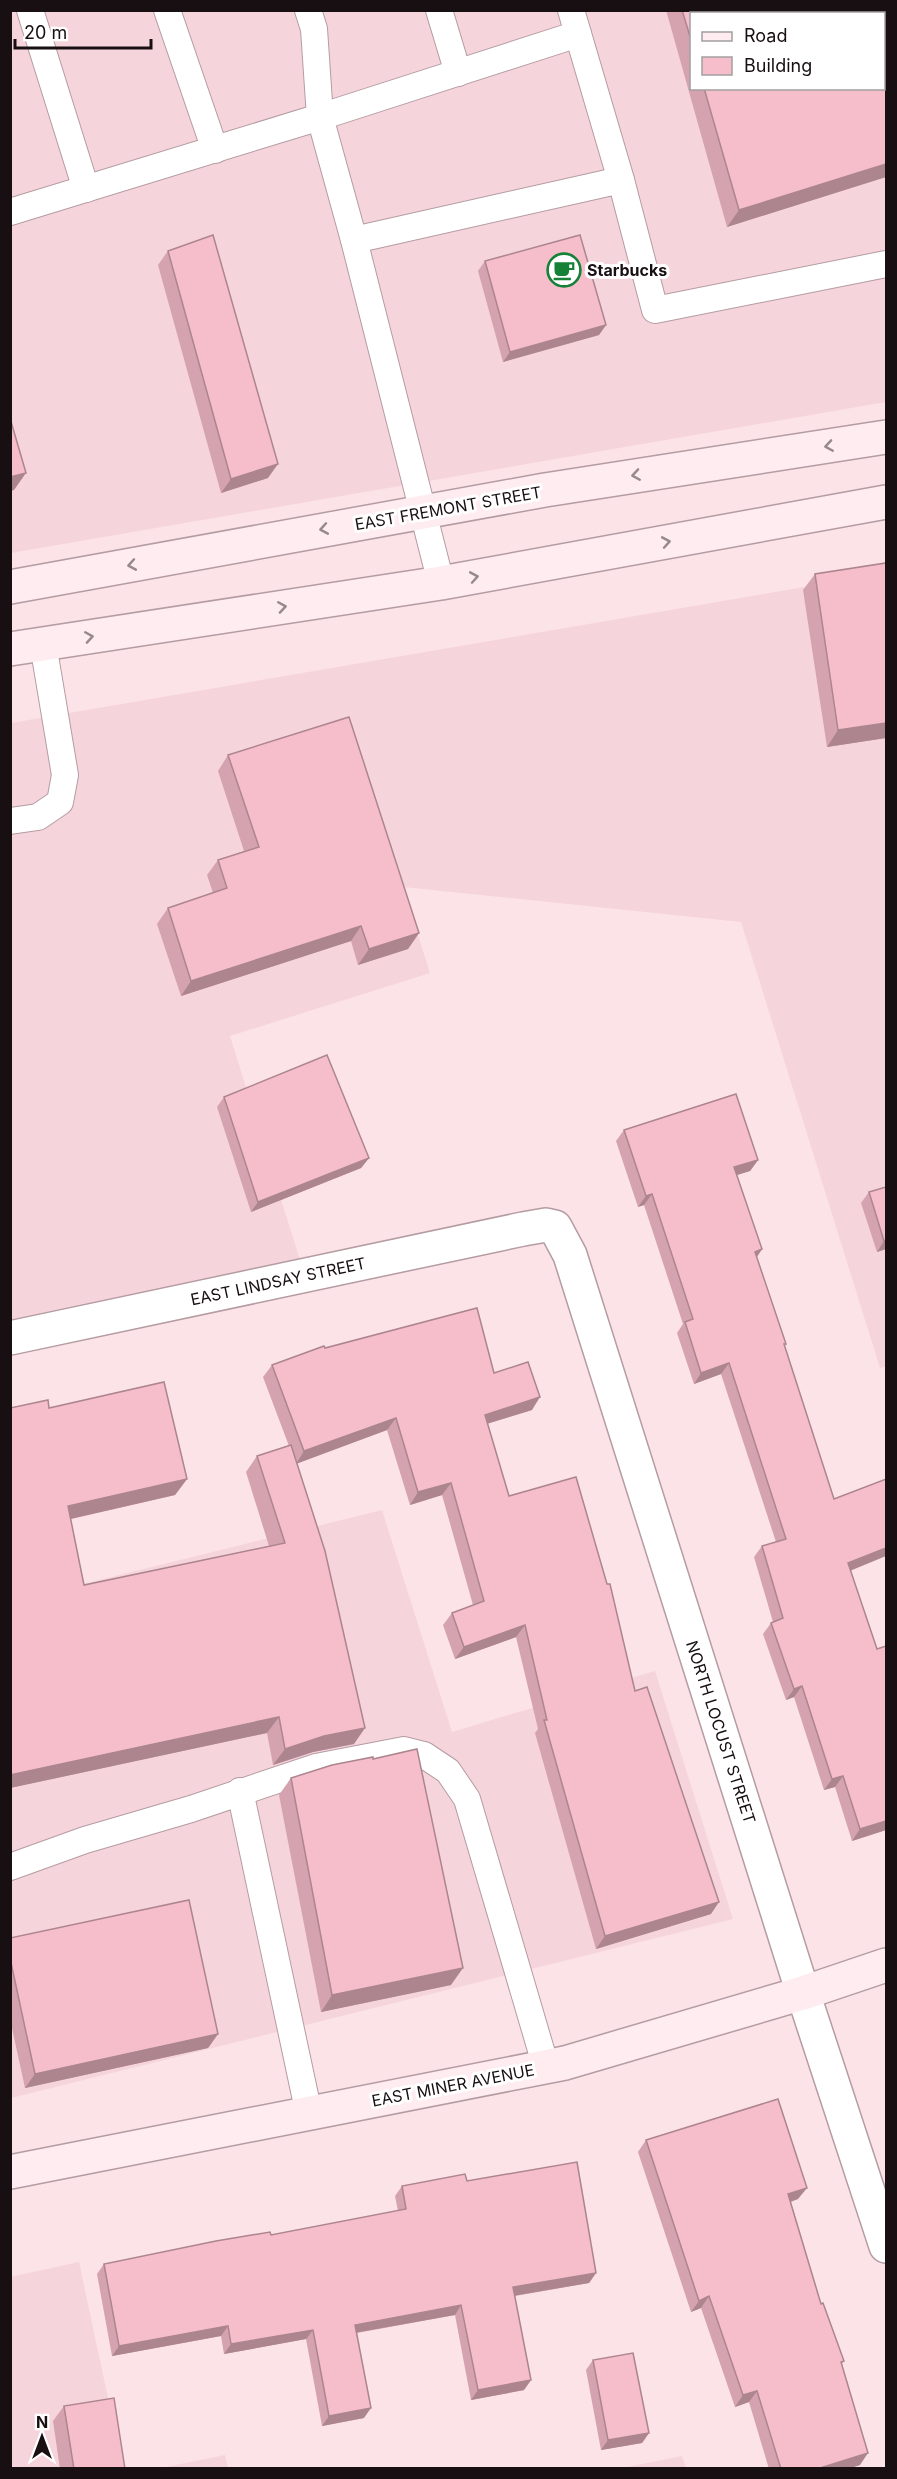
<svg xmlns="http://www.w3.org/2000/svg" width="897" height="2479" font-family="Inter,sans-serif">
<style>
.built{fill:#f6d4dc;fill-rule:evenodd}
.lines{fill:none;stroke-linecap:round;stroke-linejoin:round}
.lane-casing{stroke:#b49ca2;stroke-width:28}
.street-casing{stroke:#b49ca2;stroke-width:36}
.secondary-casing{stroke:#b49ca2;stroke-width:36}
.lane{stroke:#fff;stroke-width:26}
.street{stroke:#fff;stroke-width:33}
.secondary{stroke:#feecf0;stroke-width:33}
.wall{fill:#d4a3af;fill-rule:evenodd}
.shaded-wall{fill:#ac858e}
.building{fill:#f6becb;stroke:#ac858e;stroke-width:1.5}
.oneway{stroke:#96898c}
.labels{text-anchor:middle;stroke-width:6;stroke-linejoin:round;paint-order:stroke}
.poi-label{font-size:16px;font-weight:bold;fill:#170f11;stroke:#fff;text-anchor:start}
.street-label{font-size:16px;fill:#170f11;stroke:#fff}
</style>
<rect width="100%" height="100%" fill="#fce3e8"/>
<g class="built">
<path d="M11,11H886V402L11,553ZM692,14H884V88H692Z"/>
<path d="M886,573V1366L880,1368L741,922L403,887L430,973L230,1036L310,1292L11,1351V723Z"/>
<path d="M382,1510L452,1732L655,1671L733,1919L11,2098L10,1602Z"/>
<path d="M79,2262L123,2468H11L10,2277Z"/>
<path d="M225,2455L228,2468H161Z"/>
<path d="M682,2456L686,2468H622Z"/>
</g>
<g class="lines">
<defs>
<g id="lane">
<path d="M30,10L86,189"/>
<path d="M167,10L215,150"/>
<path d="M308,10L314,29L320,117L578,34"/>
<path d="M439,10L458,73"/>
<path d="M571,10L621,180"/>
<path d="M10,212L320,117L354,240L441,583"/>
<path d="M354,240L621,180L655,310L886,264"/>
<path d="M10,821L38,817L60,802L65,775L43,644"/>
<path d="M240,1791L309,2114"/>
<path d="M10,1867L85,1840L191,1809L316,1767L404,1750L424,1755L448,1771L467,1799L546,2067"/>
</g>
<path id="street" d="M10,1338L523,1229L546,1225L555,1227L570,1255L803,1993L886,2246"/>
<g id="secondary">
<path d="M10,587L545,490L886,437"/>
<path d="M10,649L441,583L886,502"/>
<path d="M10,2172L565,2063L803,1993L886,1965"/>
</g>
</defs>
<use href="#lane" class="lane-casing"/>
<use href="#street" class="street-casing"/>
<use href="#secondary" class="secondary-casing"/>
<use href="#lane" class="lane"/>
<use href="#street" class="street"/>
<use href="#secondary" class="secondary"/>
</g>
<g class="wall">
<path d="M666,10H886V177L727,227ZM692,14H884V88H692Z"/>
<path d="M168,251L268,478L221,493L158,265Z"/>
<path d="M485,261L606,325L599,335L503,362L478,271Z"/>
<path d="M886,563V738L827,747L803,590L815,574Z"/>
<path d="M228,755L419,933L408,949L358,965L351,941L181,996L157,924L168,908L213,893L207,875L218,860L244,851L218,771Z"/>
<path d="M224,1097L369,1158L361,1168L251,1212L217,1107Z"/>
<path d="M624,1130L758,1160L750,1171L737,1175L762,1249L757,1257L786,1344L785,1346L851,1570L886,1830L852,1841L835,1787L824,1790L794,1697L786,1700L763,1634L771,1623L773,1622L754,1557L762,1546L776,1542L721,1374L694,1384L677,1333L683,1324L644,1205L638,1207L616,1141Z"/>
<path d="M886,1187V1249L877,1252L861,1203L869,1192Z"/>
<path d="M325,1348L494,1373L532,1410L487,1424L509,1496L635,1691L711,1914L596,1949L535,1733L538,1729L516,1637L455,1659L443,1625L452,1613L473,1605L442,1495L410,1505L387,1430L297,1463L354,1744L313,1752L273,1765L267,1733L10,1788V1408H49L187,1479L175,1495L71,1519L84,1585L269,1546L246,1472L257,1456L289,1446L263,1377L272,1365Z"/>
<path d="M373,1759L451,1985L321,2012L279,1795L291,1778Z"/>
<path d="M10,1938L218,2034L208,2048L25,2088L10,2019Z"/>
<path d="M646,2140L798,2199L791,2202L821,2304L844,2361L841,2365L860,2465L847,2469H769L749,2402L735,2407L701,2308L691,2312L638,2152Z"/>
<path d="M467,2181L596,2273L589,2283L515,2296L531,2380L524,2390L471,2400L455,2315L357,2333L364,2418L322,2426L306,2339L224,2354L221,2336L112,2356L97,2274L104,2264L271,2235L398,2211L395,2196L402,2186Z"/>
<path d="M593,2360L649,2433L642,2443L601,2450L586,2370Z"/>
<path d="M64,2406L125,2469H60L53,2421Z"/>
</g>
<g class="shaded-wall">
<path d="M886,164V177L727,227L739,210Z"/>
<path d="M606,325L599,335L503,362L510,352Z"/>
<path d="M278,464L268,478L221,493L231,479Z"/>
<path d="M26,473L14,490L10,491V477Z"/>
<path d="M886,723V738L827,747L838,730Z"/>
<path d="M361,926L351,941L181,996L191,981Z"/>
<path d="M419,933L408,949L358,965L369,949Z"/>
<path d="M369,1158L361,1168L251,1212L258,1202Z"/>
<path d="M758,1160L750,1171L727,1178L734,1167Z"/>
<path d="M652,1194L644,1205L638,1207L646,1196Z"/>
<path d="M886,1240V1249L877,1252L884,1241Z"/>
<path d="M762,1249L754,1261L755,1252Z"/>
<path d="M729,1363L721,1374L694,1384L701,1373Z"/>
<path d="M540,1397L532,1410L476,1427L485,1415Z"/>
<path d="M396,1418L387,1430L296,1464L304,1451Z"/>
<path d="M187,1479L175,1495L57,1522L68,1506Z"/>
<path d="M451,1483L442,1495L410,1505L418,1492Z"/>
<path d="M886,1548V1556L840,1575L848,1563Z"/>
<path d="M525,1625L516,1637L455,1659L464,1647Z"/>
<path d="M802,1686L794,1697L786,1700L794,1689Z"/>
<path d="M279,1717L267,1733L10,1788V1775Z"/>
<path d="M365,1728L354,1744L313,1752L273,1765L285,1749L324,1736Z"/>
<path d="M843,1776L835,1787L824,1790L832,1779Z"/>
<path d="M886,1821V1830L852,1841L860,1829Z"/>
<path d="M719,1902L711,1914L596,1949L605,1936Z"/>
<path d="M463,1968L451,1985L321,2012L332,1995Z"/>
<path d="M218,2034L208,2048L25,2088L35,2074Z"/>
<path d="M807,2188L798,2199L780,2205L788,2194Z"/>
<path d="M596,2273L589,2283L506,2297L513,2287Z"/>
<path d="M709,2296L701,2308L691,2312L699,2301Z"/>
<path d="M461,2305L455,2315L348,2334L355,2325Z"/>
<path d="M228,2326L221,2336L112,2356L119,2346Z"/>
<path d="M313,2330L306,2339L224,2354L231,2344Z"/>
<path d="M531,2380L524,2390L471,2400L478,2390Z"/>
<path d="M757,2391L749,2402L735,2407L743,2395Z"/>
<path d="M371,2408L364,2418L322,2426L329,2416Z"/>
<path d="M649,2433L642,2443L601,2450L608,2440Z"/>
<path d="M868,2453L860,2465L847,2469H817Z"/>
</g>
<g class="building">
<path d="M682,10H886V164L739,210L704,88H884V14H692V43Z"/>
<path d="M213,235L278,464L231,479L168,251Z"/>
<path d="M580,235L606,325L510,352L485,261Z"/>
<path d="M10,418L26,473L10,477Z"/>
<path d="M886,563V723L838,730L815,574Z"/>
<path d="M349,717L419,933L369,949L361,926L191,981L168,908L227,888L218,860L259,847L228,755Z"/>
<path d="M327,1055L369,1158L258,1202L224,1097Z"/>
<path d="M736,1094L758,1160L734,1167L762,1249L755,1252L786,1344H784L834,1499L886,1479V1548L848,1563L877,1649L886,1646V1821L860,1829L843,1776L832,1779L802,1686L794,1689L771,1623L783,1618L762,1546L786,1539L729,1363L701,1373L685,1322L693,1319L652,1194L646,1196L624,1130Z"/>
<path d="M886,1187V1240L884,1241L869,1192Z"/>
<path d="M477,1308L494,1373L528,1362L540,1397L485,1415L509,1496L576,1477L607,1584H610L635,1691L647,1687L719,1902L605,1936L544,1720H547L525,1625L464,1647L452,1613L484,1601L451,1483L418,1492L396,1418L304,1451L272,1365L324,1346L325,1348Z"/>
<path d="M164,1382L187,1479L68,1506L84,1585L285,1543L257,1456L291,1445L325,1551L365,1728L324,1736L285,1749L279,1717L10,1775V1408L48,1400L49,1408Z"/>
<path d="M417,1749L463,1968L332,1995L291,1778L332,1765L373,1757V1759Z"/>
<path d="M189,1900L218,2034L35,2074L10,1958V1938Z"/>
<path d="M778,2099L807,2188L788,2194L821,2304L823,2303L844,2361L841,2362L868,2453L817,2469H781L757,2391L743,2395L709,2296L699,2301L646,2140Z"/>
<path d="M577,2162L596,2273L513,2287L531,2380L478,2390L461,2305L355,2325L371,2408L329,2416L313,2330L231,2344L228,2326L119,2346L104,2264L216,2241L270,2232L271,2235L406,2209L402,2186L465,2174L467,2181Z"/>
<path d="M633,2353L649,2433L608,2440L593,2360Z"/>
<path d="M114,2398L125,2469H74L64,2406Z"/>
</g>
<defs><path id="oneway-chevron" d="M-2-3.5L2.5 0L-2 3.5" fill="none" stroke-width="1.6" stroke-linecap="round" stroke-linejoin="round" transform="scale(1.5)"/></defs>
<g class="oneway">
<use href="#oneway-chevron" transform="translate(829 446) rotate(171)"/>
<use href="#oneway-chevron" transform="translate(636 475) rotate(171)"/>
<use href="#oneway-chevron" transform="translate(324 529) rotate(170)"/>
<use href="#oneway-chevron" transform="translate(666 542) rotate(-10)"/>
<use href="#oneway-chevron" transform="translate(132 565) rotate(170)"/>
<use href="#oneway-chevron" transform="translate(474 577) rotate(-10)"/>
<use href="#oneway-chevron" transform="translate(282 607) rotate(-9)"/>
<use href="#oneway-chevron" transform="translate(89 637) rotate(-9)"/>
</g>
<defs>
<symbol id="cafe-ring" viewBox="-11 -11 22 22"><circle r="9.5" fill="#fff" stroke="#158137" stroke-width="1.5"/><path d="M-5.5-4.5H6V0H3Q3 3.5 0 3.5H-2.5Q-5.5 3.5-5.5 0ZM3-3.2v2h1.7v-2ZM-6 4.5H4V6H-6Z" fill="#158137"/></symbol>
</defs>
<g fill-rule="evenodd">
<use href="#cafe-ring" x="545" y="251" width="38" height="38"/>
</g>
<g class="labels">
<g class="poi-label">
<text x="587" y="276">Starbucks</text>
</g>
<g class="street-label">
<text transform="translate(448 508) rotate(-10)" y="6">EAST FREMONT STREET</text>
<text transform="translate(278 1281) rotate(-12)" y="6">EAST LINDSAY STREET</text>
<text transform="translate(721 1732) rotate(72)" y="6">NORTH LOCUST STREET</text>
<text transform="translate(453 2085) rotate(-11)" y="6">EAST MINER AVENUE</text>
</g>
</g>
<rect width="897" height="2479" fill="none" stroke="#170f11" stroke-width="24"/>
<rect x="690" y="12" width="195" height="78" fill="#ffffff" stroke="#a29fa0" stroke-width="1.5"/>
<rect x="702" y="32" width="30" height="9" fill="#feecf0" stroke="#a29fa0" stroke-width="1.5"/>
<text x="744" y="42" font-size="18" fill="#170f11">Road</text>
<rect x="702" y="57" width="30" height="18" fill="#f6becb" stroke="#a29fa0" stroke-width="1.5"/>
<text x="744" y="72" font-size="18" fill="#170f11">Building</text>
<g transform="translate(42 2437)" stroke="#ffffff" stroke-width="4.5" paint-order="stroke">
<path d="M0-4.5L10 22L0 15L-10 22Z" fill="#170f11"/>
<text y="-9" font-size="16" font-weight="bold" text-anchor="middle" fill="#170f11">N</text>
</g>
<path d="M15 39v9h136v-9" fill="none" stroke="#170f11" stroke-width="3"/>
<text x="24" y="39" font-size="18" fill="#170f11" stroke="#ffffff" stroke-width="4.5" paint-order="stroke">20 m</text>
</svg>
